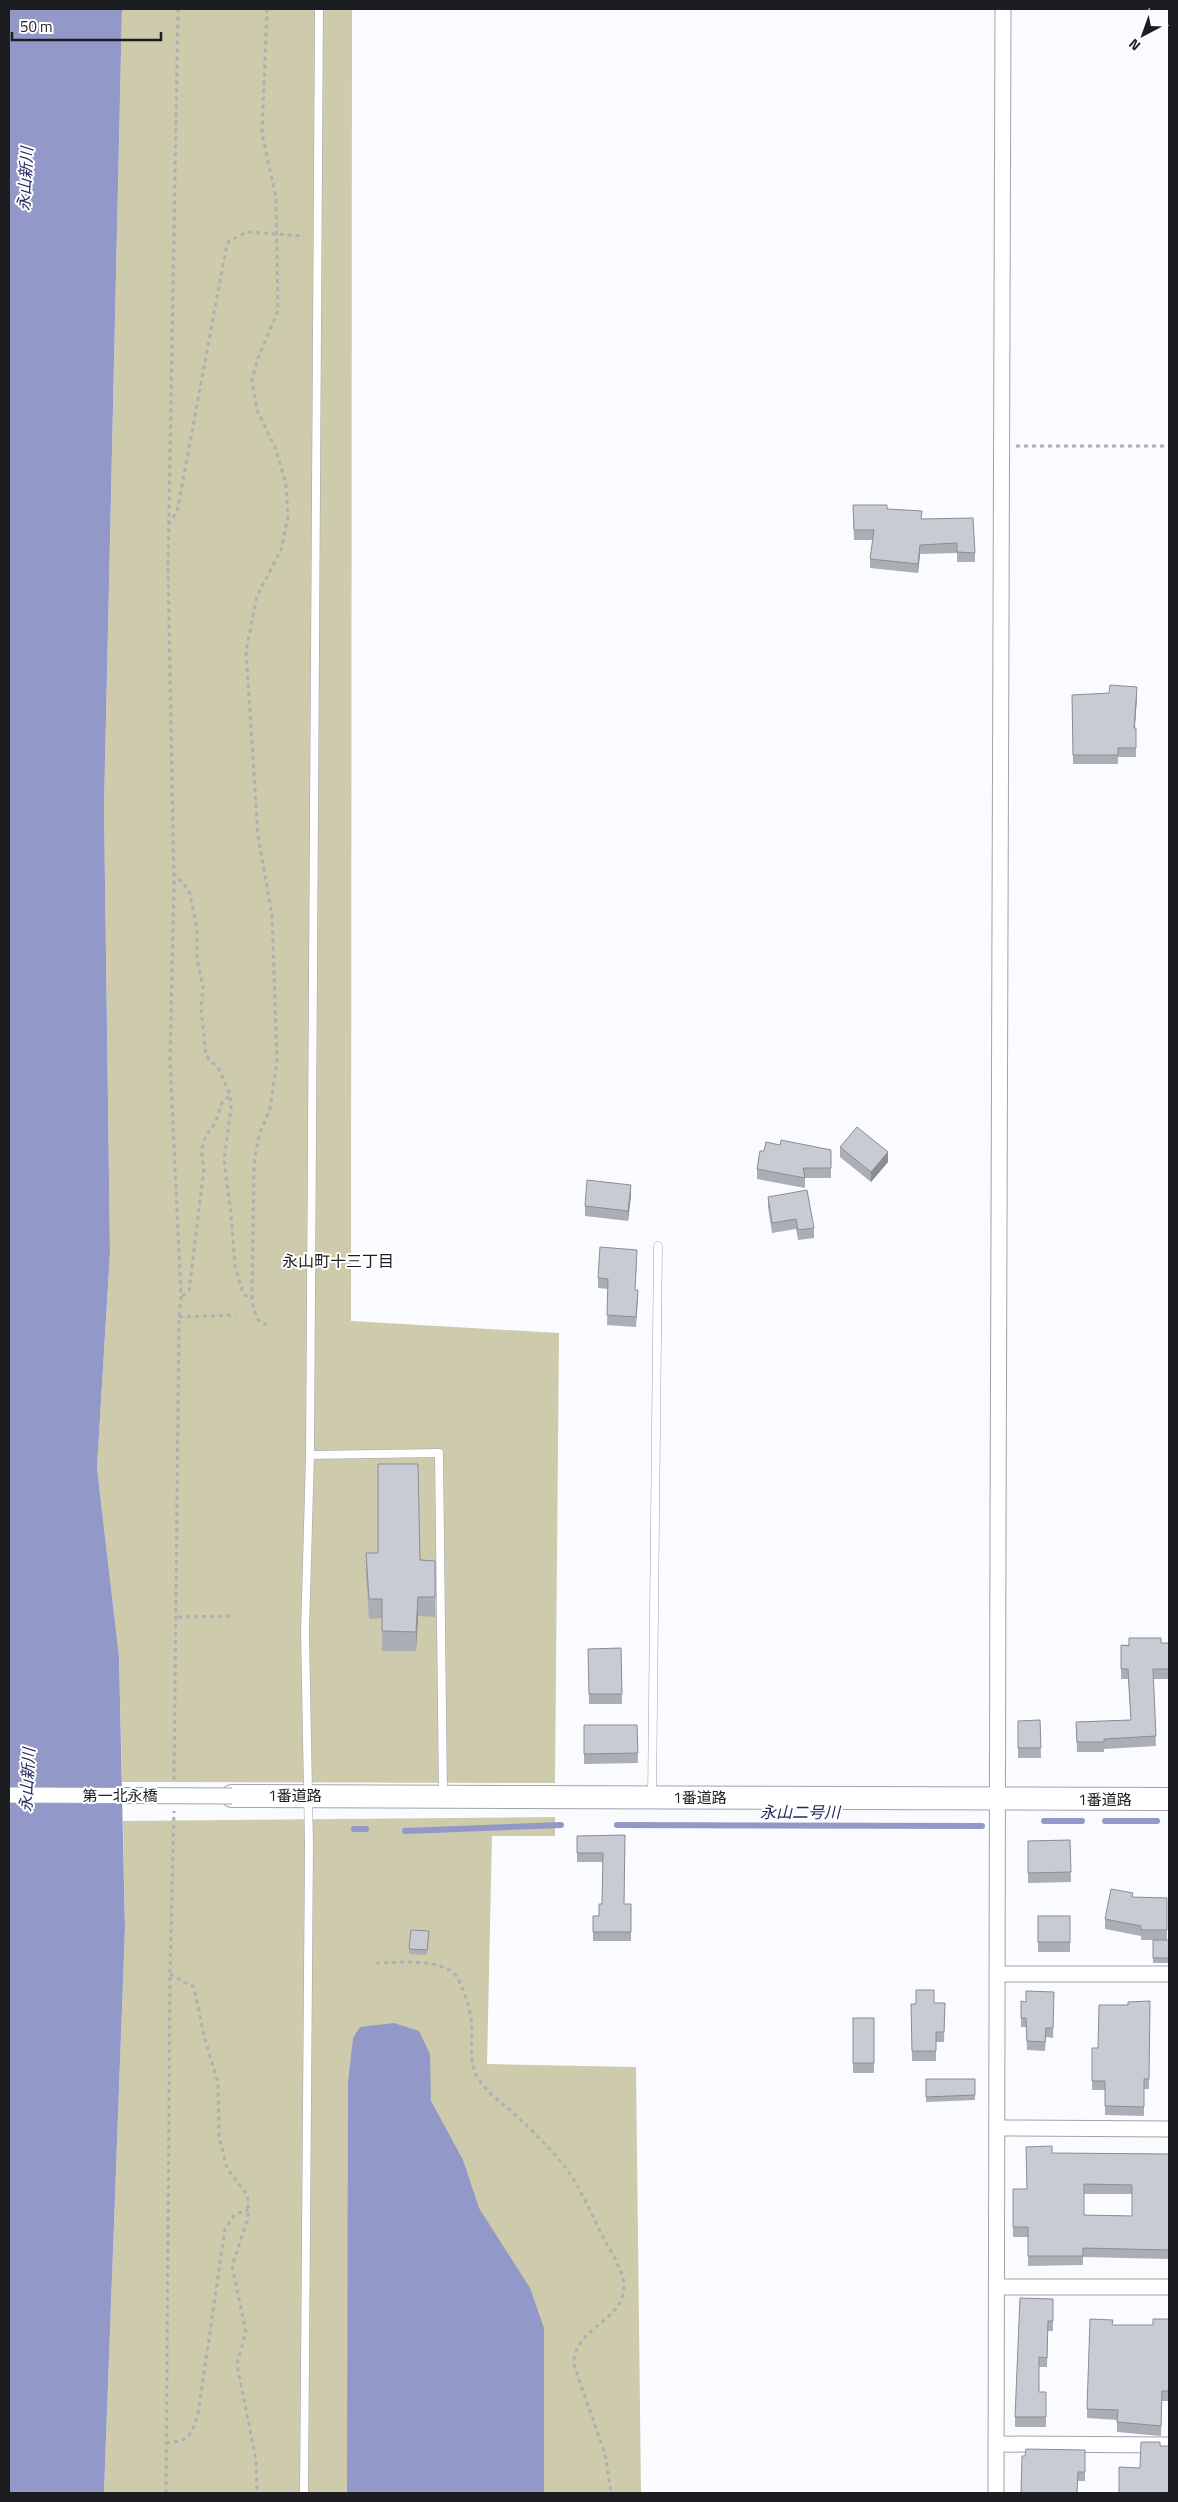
<svg xmlns="http://www.w3.org/2000/svg" width="1178" height="2502" font-family="'Titillium Web','Noto Sans JP',sans-serif">
<style>
.green{fill:#cdcbac}
.water{fill:#9298c7}
.lines{fill:none;stroke-linecap:round;stroke-linejoin:round}
.stream{stroke:#9298c7;stroke-width:6}
.lane-casing{stroke:#a1a2ac;stroke-width:9}
.street-casing{stroke:#a1a2ac;stroke-width:17}
.secondary-casing{stroke:#a1a2ac;stroke-width:24}
.path{stroke:#afb0b4;stroke-width:3;stroke-dasharray:4 4;stroke-linecap:butt}
.lane{stroke:#fff;stroke-width:8}
.street{stroke:#fff;stroke-width:15}
.secondary{stroke:#fff;stroke-width:22}
.street-bridge-casing{stroke:#a1a2ac;stroke-width:17;stroke-linecap:butt}
.street-bridge{stroke:#fff;stroke-width:15}
.wall{fill:#acaeb6;fill-rule:evenodd}
.shaded-wall{fill:#8c8d94}
.building{fill:#c8cad4;stroke:#8c8d94;fill-rule:evenodd}
.labels{text-anchor:middle;stroke-width:4;stroke-linejoin:round;paint-order:stroke}
.street-label{font-size:15px;fill:#1c1d20;stroke:#fff}
.water-label{font-size:16px;font-style:italic;fill:#262760;stroke:#fff}
.neighbourhood-label{font-size:16px;fill:#1c1d20;stroke:#fff}
</style>
<rect width="100%" height="100%" fill="#fafbff"/>
<g class="green">
<path d="M122,9H352L351,1321L559,1333L555,1783L122,1782L119,1656L97,1468L110,1252L104,806Z"/>
<path d="M555,1817V1836H492L487,2064L636,2067L641,2493H104L125,1928L123,1821Z"/>
</g>
<g class="water">
<path d="M9,9H122L104,806L110,1252L97,1468L119,1656L125,1928L104,2493H9Z"/>
<path d="M394,2023L419,2031L430,2054L431,2101L463,2160L479,2208L530,2288L544,2328V2493H347L348,2083L353,2038L360,2027Z"/>
</g>
<g class="lines">
<g class="stream">
<path d="M1044,1821H1082"/>
<path d="M1105,1821H1157"/>
<path d="M617,1825L982,1826"/>
<path d="M354,1829H366"/>
<path d="M405,1831L561,1825"/>
</g>
<defs>
<g id="lane">
<path d="M310,1455L439,1453L443,1795"/>
<path d="M652,1796L658,1246"/>
<path d="M304,2493L309,1845L305,1632L310,1455L319,9"/>
</g>
<g id="street">
<path d="M999,1974H1169"/>
<path d="M998,2128L1169,2129"/>
<path d="M998,2287H1169"/>
<path d="M996,2444L1169,2445"/>
<path d="M996,2493C999,1665 997,837 1003,9"/>
</g>
<path id="secondary" d="M232,1796L1169,1799"/>
</defs>
<use href="#lane" class="lane-casing"/>
<use href="#street" class="street-casing"/>
<use href="#secondary" class="secondary-casing"/>
<g class="path">
<path d="M1016,446H1169"/>
<path d="M168,524L177,512L226,249L229,241L247,232L304,236"/>
<path d="M173,873L189,890L197,928V958L203,987L201,1008L206,1056L219,1069L230,1095L231,1108L224,1159L231,1215L235,1266L243,1293L251,1300"/>
<path d="M182,1296L189,1291L204,1168C195,1131 218,1134 220,1105L230,1095"/>
<path d="M179,1317L236,1315"/>
<path d="M267,1325L257,1319L252,1301L254,1164L259,1135L270,1109L277,1060L272,915L258,836L246,651L257,596L281,550L288,517L286,484L275,447L257,410L252,380L258,358L278,311L276,198L262,133L267,9"/>
<path d="M178,1617L234,1616"/>
<path d="M174,1780L179,1317L181,1296L170,1060L174,885L168,568L178,9"/>
<path d="M376,1963C397,1963 442,1957 456,1976C463,1986 469,2006 471,2018C474,2038 467,2060 478,2078C488,2095 507,2106 521,2120C536,2135 552,2150 565,2167C581,2188 591,2214 603,2237C610,2250 619,2264 623,2278C632,2321 572,2325 574,2365L605,2454L611,2493"/>
<path d="M170,1974L194,1987L204,2036L218,2083L219,2137L227,2168L248,2196V2218L232,2266L246,2332L237,2364L256,2460L257,2493"/>
<path d="M166,2443C190,2441 191,2436 198,2414L225,2229L235,2214L248,2210"/>
<path d="M166,2493L170,1974L174,1811"/>
</g>
<use href="#lane" class="lane"/>
<use href="#street" class="street"/>
<use href="#secondary" class="secondary"/>
<defs>
<path id="street-bridge" d="M9,1795L232,1796"/>
</defs>
<use href="#street-bridge" class="street-bridge-casing"/>
<use href="#street-bridge" class="street-bridge"/>
</g>
<g class="wall">
<path d="M853,505L887,509L922,519L975,553V562H957V553L920,554L918,573L870,568V559L873,540H854Z"/>
<path d="M1072,695L1137,696L1135,728H1136V757H1118V764H1073Z"/>
<path d="M780,1145L831,1150V1178H805V1188L757,1179V1169L764,1151Z"/>
<path d="M840,1147L888,1162L871,1182L840,1157Z"/>
<path d="M631,1195L628,1221L585,1216V1206Z"/>
<path d="M768,1197L814,1228V1238L798,1240L796,1229L772,1233L768,1207Z"/>
<path d="M637,1260L635,1290L638,1300L636,1327L607,1325L608,1289L598,1288V1278Z"/>
<path d="M366,1553L435,1561V1617L418,1616L416,1651H382V1618L369,1619L366,1573Z"/>
<path d="M1161,1643H1169V1679H1153L1156,1746L1104,1749V1752H1077L1076,1722L1131,1720L1128,1679H1121V1645Z"/>
<path d="M621,1648L622,1704H589L588,1649Z"/>
<path d="M1040,1720L1041,1758H1018V1721Z"/>
<path d="M584,1725H637L638,1763L584,1764Z"/>
<path d="M625,1835L624,1904H631V1941H593V1916H599L602,1904L603,1862H577V1836Z"/>
<path d="M1070,1840L1071,1882L1028,1883V1841Z"/>
<path d="M1133,1897L1167,1898V1940H1169V1963H1153V1940H1141V1936L1105,1929V1919Z"/>
<rect x="1038" y="1916" width="32" height="36"/>
<path d="M411,1930L429,1936L427,1955L409,1954Z"/>
<path d="M1054,1992L1053,2038L1046,2037L1045,2051L1027,2050L1026,2027H1021V2001L1026,2002Z"/>
<path d="M1150,2001L1149,2089H1144V2116L1105,2115V2090H1092V2048H1098L1128,2005Z"/>
<path d="M945,2003L944,2042H936V2061H912L911,2004Z"/>
<rect x="853" y="2018" width="21" height="55"/>
<path d="M926,2079H975V2100L926,2102Z"/>
<path d="M1052,2153L1169,2154V2259L1083,2257V2265L1028,2266V2237H1013V2189H1026ZM1084,2194H1132V2216L1084,2215Z"/>
<path d="M1053,2299V2331H1048L1047,2367H1039V2392H1046V2427H1015V2417Z"/>
<path d="M1169,2319V2401H1162L1161,2436L1117,2432V2420L1087,2418V2409L1112,2325H1153Z"/>
<path d="M1085,2450V2481H1078L1025,2456Z"/>
</g>
<g class="shaded-wall">
<path d="M920,545V554L918,573V564Z"/>
<path d="M1137,687V696L1134,738V728Z"/>
<path d="M888,1152V1162L871,1182V1172Z"/>
<path d="M631,1185V1195L628,1221V1211Z"/>
<path d="M418,1597V1616L416,1651V1632Z"/>
</g>
<g class="building">
<path d="M853,505H887V509L922,511L921,519L973,518L975,553L957,552V543L920,545L918,564L870,559L874,530H854Z"/>
<path d="M1110,685L1137,687L1134,728H1136V748H1118V755H1073L1072,695L1109,693Z"/>
<path d="M857,1127L888,1152L871,1172L840,1147Z"/>
<path d="M781,1140L831,1150V1168H803L805,1178L757,1169L760,1151H764L766,1142L780,1145Z"/>
<path d="M587,1180L631,1185L628,1211L585,1206Z"/>
<path d="M807,1190L814,1228L798,1230L796,1219L772,1223L768,1197Z"/>
<path d="M600,1247L637,1250L635,1290H638L636,1317L607,1315L608,1279L598,1278Z"/>
<path d="M378,1464H418L420,1560L435,1561V1597H418L416,1632L382,1631V1599H369L366,1553H378Z"/>
<path d="M1129,1638H1161V1643H1169V1669H1153L1156,1736L1104,1739V1742H1077L1076,1722L1131,1720L1128,1669H1121V1645L1129,1646Z"/>
<path d="M621,1648L622,1694H589L588,1649Z"/>
<path d="M1040,1720L1041,1748H1018V1721Z"/>
<path d="M584,1725H637L638,1753L584,1754Z"/>
<path d="M625,1835L624,1904H631V1932H593V1916H599V1904H602L603,1853H577V1836Z"/>
<path d="M1070,1840L1071,1872L1028,1873V1841Z"/>
<path d="M1111,1889L1133,1893L1132,1897L1167,1898V1930H1141V1926L1105,1919Z"/>
<rect x="1038" y="1916" width="32" height="26"/>
<path d="M411,1930L429,1931L427,1950L409,1949Z"/>
<rect x="1153" y="1940" width="16" height="18"/>
<path d="M916,1990H934V2003H945L944,2032H936V2051H912L911,2004H916Z"/>
<path d="M1026,1991L1054,1992L1053,2028H1046L1045,2042L1027,2041L1026,2018H1021V2001L1026,2002Z"/>
<path d="M1150,2001L1149,2079H1144V2107L1105,2106V2081H1092V2048H1098L1099,2005H1128V2002Z"/>
<rect x="853" y="2018" width="21" height="45"/>
<path d="M926,2079H975V2095L926,2097Z"/>
<path d="M1052,2146V2153L1169,2154V2250L1083,2248V2256H1028V2227H1013V2189H1027L1026,2147ZM1084,2184L1132,2185V2216L1084,2215Z"/>
<path d="M1020,2298L1053,2299V2321H1048L1047,2358L1039,2357V2392H1046V2417H1015Z"/>
<path d="M1090,2319L1113,2320L1112,2325H1153V2319H1169V2391H1162L1161,2426L1117,2422L1118,2410L1087,2409Z"/>
<path d="M1141,2442H1160V2446H1169V2493H1119V2467L1140,2468Z"/>
<path d="M1026,2449L1085,2450V2472H1078L1077,2493H1021L1022,2456H1025Z"/>
</g>
<g class="labels">
<g class="street-label">
<text x="120" y="1801">第一北永橋</text>
<text x="295" y="1801">1番道路</text>
<text x="700" y="1803">1番道路</text>
<text x="1105" y="1805">1番道路</text>
</g>
<g class="water-label">
<text transform="translate(25 179) rotate(-87)" y="6">永山新川</text>
<text transform="translate(27 1780) rotate(-87)" y="6">永山新川</text>
<text x="800" y="1818">永山二号川</text>
</g>
<g class="neighbourhood-label">
<text x="338" y="1267">永山町十三丁目</text>
</g>
</g>
<rect width="1178" height="2502" fill="none" stroke="#1c1d20" stroke-width="20"/>
<g transform="translate(1143 35) rotate(221)" stroke="#ffffff" stroke-width="4" paint-order="stroke">
<path d="M0-4L9 19L0 12L-9 19Z" fill="#1c1d20"/>
<text y="-8" font-size="14" font-weight="bold" text-anchor="middle" fill="#1c1d20">N</text>
</g>
<path d="M12 32v8h149v-8" fill="none" stroke="#1c1d20" stroke-width="2.5"/>
<text x="20" y="32" font-size="15" fill="#1c1d20" stroke="#ffffff" stroke-width="4" paint-order="stroke">50 m</text>
</svg>
